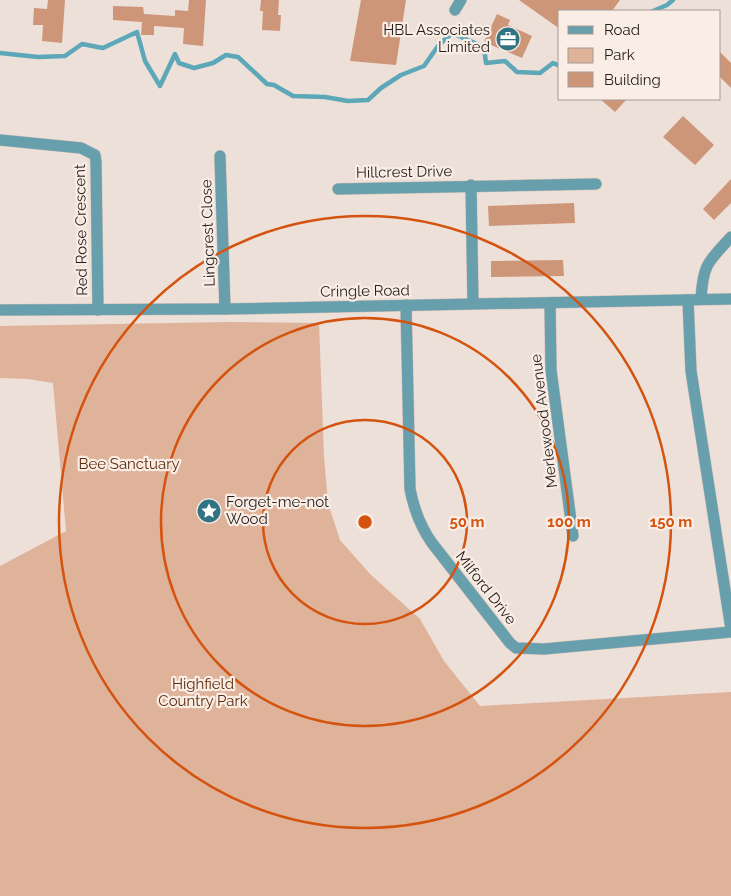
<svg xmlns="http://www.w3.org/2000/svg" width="731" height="896" font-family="Raleway,sans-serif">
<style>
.green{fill:#dfb29a}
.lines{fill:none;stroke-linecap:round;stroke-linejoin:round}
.stream{stroke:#5ca7b8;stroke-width:4.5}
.building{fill:#cd9679}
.street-casing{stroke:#c9bdb7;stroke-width:12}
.street{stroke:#679fad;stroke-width:11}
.ring{fill:none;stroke:#d4530e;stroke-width:2.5}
.labels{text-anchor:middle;stroke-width:4.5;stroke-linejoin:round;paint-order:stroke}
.poi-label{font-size:15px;fill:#231e1c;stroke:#faede6;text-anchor:end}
.street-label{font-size:15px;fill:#231e1c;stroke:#faede6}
.park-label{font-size:15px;fill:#5f2b0a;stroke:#faede6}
.centre{fill:#d4530e;stroke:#faede6;stroke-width:2.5}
.ring-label{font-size:15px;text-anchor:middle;font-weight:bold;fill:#d4530e;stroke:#faede6;stroke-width:4.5;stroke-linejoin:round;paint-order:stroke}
</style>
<rect width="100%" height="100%" fill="#ede0d9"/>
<path class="green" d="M229,322L319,323L324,456L328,503L340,540L370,574L420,619L444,661L480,706L731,692V896H0V566L66,531L53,383L28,379L0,378V326Z"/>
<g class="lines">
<g class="stream">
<path d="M653,11L667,5L673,0"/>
<path d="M0,53L38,57L65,56L82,44L103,48L137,32L145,61L160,86L175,54L179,63L194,68L213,63L226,55L238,57L267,84L274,85L293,96L325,97L348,101L368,100L381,88L401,75L424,66L438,46L452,33L484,47L486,63L505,61L517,72L540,73L553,63L560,66"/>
</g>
</g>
<g class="building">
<path d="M48,0H65L62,43L42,41L43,25H33L34,8L47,9Z"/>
<path d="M189,0H206L203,46L183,44L184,28L154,26V35H141L142,22L113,20V6L143,7L144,14L175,16V10L188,11Z"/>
<path d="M261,0H279L278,15H281L280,31L262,30L263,11H260Z"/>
<path d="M361,0H406L396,65L350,61Z"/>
<path d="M519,0H620L612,11H560V29Z"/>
<path d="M497,14L510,20L508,25L532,36L522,58L484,42Z"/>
<path d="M720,52L731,63V88L720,77Z"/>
<path d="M600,99H627L615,112Z"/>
<path d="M683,116L714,145L695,165L663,137Z"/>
<path d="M731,179V203L714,220L703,209Z"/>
<path d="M574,203L575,223L489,226L488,206Z"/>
<path d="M563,260L564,276L491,277V261Z"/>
</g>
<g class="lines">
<defs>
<g id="street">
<path d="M455,10L461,0"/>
<path d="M0,140L81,148L95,155L96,162L98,310"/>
<path d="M220,156L225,309"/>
<path d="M471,185L473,303"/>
<path d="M338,189L596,184"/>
<path d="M701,299C703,264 708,262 731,237"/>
<path d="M688,300L691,371L731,629"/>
<path d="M550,303L551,370L573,536"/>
<path d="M406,305L410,489C414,510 420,526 432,543L510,643L516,648L544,649L731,632"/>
<path d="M0,310L225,309L731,299"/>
</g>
</defs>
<use href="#street" class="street-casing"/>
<use href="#street" class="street"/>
</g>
<g class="ring">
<circle cx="365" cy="522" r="102"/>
<circle cx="365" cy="522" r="204"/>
<circle cx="365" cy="522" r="306"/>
</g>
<defs>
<symbol id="office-disc" viewBox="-11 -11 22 22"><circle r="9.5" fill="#307483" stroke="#faede6"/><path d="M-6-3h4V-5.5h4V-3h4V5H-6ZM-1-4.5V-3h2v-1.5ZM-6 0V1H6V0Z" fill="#fff"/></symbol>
<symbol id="sight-disc" viewBox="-11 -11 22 22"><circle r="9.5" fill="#307483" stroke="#faede6"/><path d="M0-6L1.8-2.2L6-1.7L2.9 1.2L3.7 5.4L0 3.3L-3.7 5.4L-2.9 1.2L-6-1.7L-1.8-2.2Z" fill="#fff"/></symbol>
</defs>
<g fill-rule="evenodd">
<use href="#office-disc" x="494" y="25" width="28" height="28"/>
<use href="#sight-disc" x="195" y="497" width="28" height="28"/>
</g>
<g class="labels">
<g class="poi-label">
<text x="490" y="35">HBL Associates<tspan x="490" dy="17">Limited</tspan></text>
<text x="226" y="507" text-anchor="start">Forget-me-not<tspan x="226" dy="17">Wood</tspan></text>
</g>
<g class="street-label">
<text transform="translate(404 172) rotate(-1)" y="5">Hillcrest Drive</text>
<text transform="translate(81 230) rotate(-91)" y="5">Red Rose Crescent</text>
<text transform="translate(208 233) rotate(-92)" y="5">Lingcrest Close</text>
<text transform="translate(365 291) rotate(-1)" y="5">Cringle Road</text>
<text transform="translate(544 421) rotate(-97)" y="5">Merlewood Avenue</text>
<text transform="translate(486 588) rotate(52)" y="5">Milford Drive</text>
</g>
<g class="park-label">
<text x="129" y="469">Bee Sanctuary</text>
<text x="203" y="689">Highfield<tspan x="203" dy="17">Country Park</tspan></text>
</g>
</g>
<circle cx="365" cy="522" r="8" class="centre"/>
<g class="ring-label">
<text x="467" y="527">50 m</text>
<text x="569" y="527">100 m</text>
<text x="671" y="527">150 m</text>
</g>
<rect x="558" y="10" width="162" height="90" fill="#faede6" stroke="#a49a95"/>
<rect x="568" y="26" width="25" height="8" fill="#679fad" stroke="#a49a95"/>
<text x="604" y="35" font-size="15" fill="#231e1c">Road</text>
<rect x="568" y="48" width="25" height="15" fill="#dfb29a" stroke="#a49a95"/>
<text x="604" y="60" font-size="15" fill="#231e1c">Park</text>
<rect x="568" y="72" width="25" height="15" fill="#cd9679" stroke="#a49a95"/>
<text x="604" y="85" font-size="15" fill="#231e1c">Building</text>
</svg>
